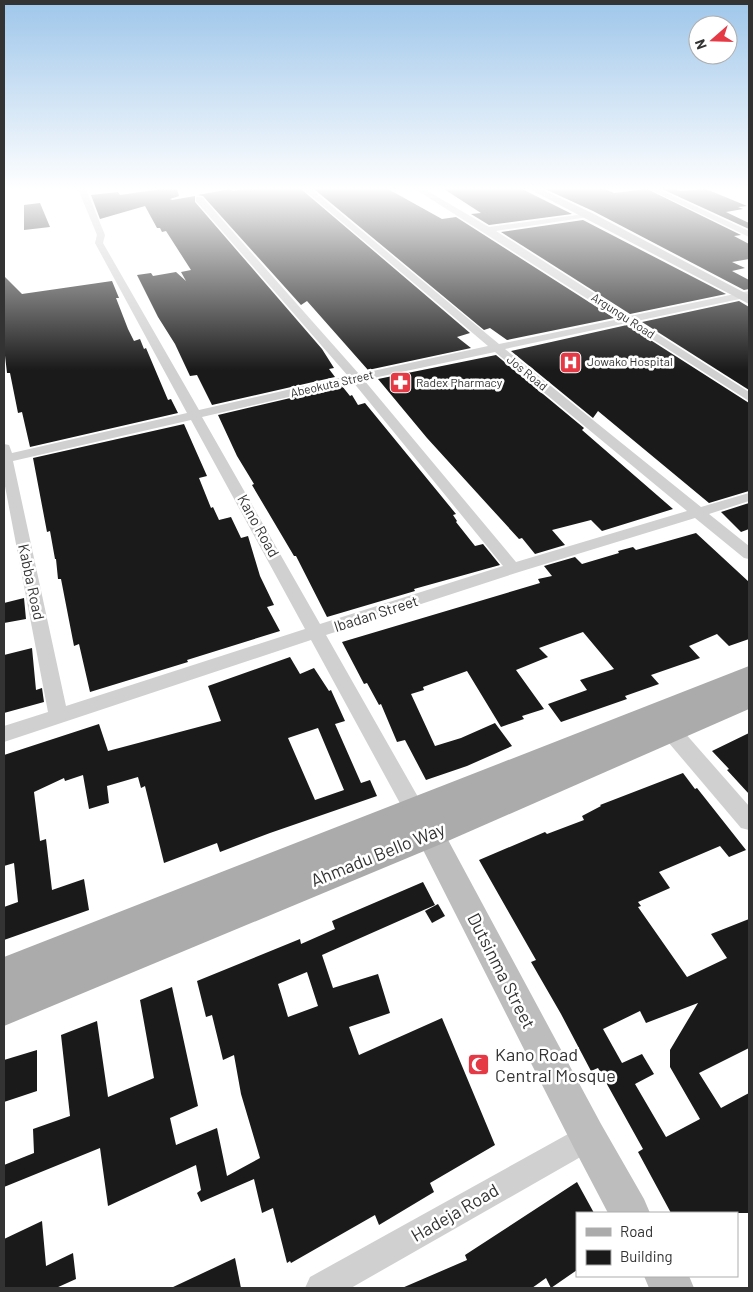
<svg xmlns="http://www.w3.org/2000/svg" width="753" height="1292" font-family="Barlow,sans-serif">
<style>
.building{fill:#1a1a1a;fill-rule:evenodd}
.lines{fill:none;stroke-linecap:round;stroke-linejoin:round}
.street{fill:#d0d0d0;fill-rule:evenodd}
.secondary{fill:#bdbdbd;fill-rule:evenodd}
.primary{fill:#ababab;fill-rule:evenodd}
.labels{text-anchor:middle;stroke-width:5;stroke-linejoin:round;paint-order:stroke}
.far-street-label{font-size:12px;fill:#333;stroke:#fff}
.far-poi-label{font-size:12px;fill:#333;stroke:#fff;text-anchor:start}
.street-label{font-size:15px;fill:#333;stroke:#fff}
.near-street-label{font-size:18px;fill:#333;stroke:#fff}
.near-poi-label{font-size:18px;fill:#333;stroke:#fff;text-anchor:start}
</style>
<rect width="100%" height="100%" fill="#fff"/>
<g class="building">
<path d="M161,189H177L179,196L170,199L172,200L195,196V202L322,349L334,368L329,369L335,377L212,405L197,375L190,376L175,344L158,317L137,275L151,273L153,276L176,272L186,281L181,272L191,270L166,231L162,232L160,228H157L145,206L100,219L91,195L118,192L120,195Z"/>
<path d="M230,189L233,191L246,189H301L470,333L457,337L471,348L368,370L307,301L301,305L203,196L198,195Z"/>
<path d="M314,189H388L442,219L456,217L614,318L507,340L490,328L484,330Z"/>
<path d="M444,189H522L572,214L489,225L471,214L481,213Z"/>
<path d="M545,189H605L614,193L647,189L741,235L734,236L749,244V259L732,262L745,268L732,271L749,280V289L744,290L593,211Z"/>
<path d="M662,189H675L681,191L706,189L747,206L738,207L743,209L726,212L749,223V229Z"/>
<path d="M40,203L50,227L24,230V205Z"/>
<path d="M583,220L726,294L630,314L501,232Z"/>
<path d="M4,276L22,294L112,281L119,298H116L128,329L134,341L140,339L144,349L146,348L168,400L171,399L178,413L30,447L22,412L18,413L10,373H7L4,347Z"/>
<path d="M739,301L749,307V390L642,322Z"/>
<path d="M627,325L749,403V491L709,503L598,411L593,418L511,351Z"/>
<path d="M496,355L584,428L582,430L673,509L602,531L591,520L552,530L565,545L535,554L522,538L519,539L427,438L378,379Z"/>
<path d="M342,386L350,396L352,395L358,405L365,403L456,514L453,515L457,521L456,522L475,546L483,544L500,565L414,589L415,591L327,617L296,556H294L252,485L254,484L237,456L218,415Z"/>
<path d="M184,424L207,476L199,478L211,508L213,507L219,520L231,517L241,538L248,536L260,576L274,605L267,607L280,631L187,660L188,662L90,692L79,644L74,646L61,579H58L56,559H55L50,531L47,532L33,458Z"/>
<path d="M749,503V529L741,532L721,512Z"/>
<path d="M696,533L749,582V639L729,646L717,634L689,646L700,658L651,675L659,684L625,696L627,699L561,722L548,704L587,690L580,680L614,669L583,632L539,648L548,657L516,670L544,709L522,716L524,719L501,727L467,671L423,687L424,690L411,694L435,746L461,738L495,723L512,746L467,766L426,780L405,740L397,742L381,704L379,705L367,683L364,684L342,642L540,583L538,579L552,576L544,566L575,557L582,564L619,553L618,551L633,547L636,550Z"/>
<path d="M24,598L26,619L4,623V603Z"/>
<path d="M32,648L36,690L42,688L44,702L4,713V690H5L4,655Z"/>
<path d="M290,657L300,674L314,668L329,691L331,690L345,721L335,724L361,783L370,780L377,796L270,833L220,852L217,843L164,863L145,786L141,788L138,777L107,786L109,803L89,809L83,775L65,781L64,778L34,792L40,841L46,839L52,890L84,879L89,910L4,940V907L18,902L14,863L4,866V755L99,724L108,751L221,721L208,686ZM318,728L344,790L315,800L288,738Z"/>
<path d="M749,733V794L727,770L729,769L712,751Z"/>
<path d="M683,773L695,789L697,788L746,850L729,857L720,846L659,872L670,888L638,902L641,906L638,907L687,977L727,958L711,934L749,919V1048L699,1073L721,1108L749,1093V1213H671L638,1152L643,1149L598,1068L591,1071L561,1014L531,962L536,960L479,860L545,832L547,834L584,820L582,816L601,806L600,805ZM698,1003L670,1050V1067L700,1119L666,1137L635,1084L654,1074L642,1054L622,1063L603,1029L640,1011L646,1023Z"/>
<path d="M423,882L435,905L322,955L333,988L378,974L390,1013L349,1027L359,1055L442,1018L495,1145L430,1183L434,1192L379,1225L375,1215L291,1263L290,1261L287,1263L273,1208L262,1213L254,1179L201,1202L197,1193L201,1190L196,1165L108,1206L100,1148L4,1187V1165L34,1153L33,1129L70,1116L61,1035L97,1021L108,1097L154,1078L140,1000L172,987L198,1106L170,1118L176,1145L217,1128L227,1176L260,1158L241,1094L234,1055L223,1060L212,1015L206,1017L197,981L300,939L301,944L335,929L332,921ZM307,972L318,1006L288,1017L278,984Z"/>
<path d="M438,904L445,916L432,923L425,911Z"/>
<path d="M37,1050V1091L4,1102V1060Z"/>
<path d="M577,1182L594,1213H577V1270L551,1288L546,1278L532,1288H402L467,1260L465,1255Z"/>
<path d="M42,1221L46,1266L73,1253L76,1279L56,1288H4V1239Z"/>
<path d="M235,1258L241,1288H171Z"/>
</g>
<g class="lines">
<g class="street">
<path d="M78,189H86L105,235L103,243L199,410L348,376L196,201V197H202L359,374L488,346L303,189H311L499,344L619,319L415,189H424L489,227L591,213L592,215L588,217L496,231L630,316L749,291V297L637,321L749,392V401L627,323L505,349L701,507L749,493V501L709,514L749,546V559L744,558L695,518L519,572L326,635L422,804L426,811L422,818L415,820L408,818L311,640L4,742V726L48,712L4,481V444L9,445L12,453L187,413L95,243L97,235ZM495,352L687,511L516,562L364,380ZM353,382L503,566L320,624L202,417ZM191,420L305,629L66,706L13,461Z"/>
<path d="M649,189H658L749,231V237Z"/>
<path d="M670,722L677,724L749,806V830L741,828L663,736L660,730L663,724Z"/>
<path d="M588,1123L598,1127L602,1137L598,1147L351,1288H305L310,1277Z"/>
</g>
<g class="secondary">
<path d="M529,189H541L592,213L749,295V304Z"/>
<path d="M430,821L440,825L601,1124L644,1199L650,1213H608L575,1150L415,834L420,825Z"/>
<path d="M644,1276H689L694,1288H649Z"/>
</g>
<path class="primary" d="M749,666V709L441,844L4,1026V957Z"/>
</g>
<linearGradient id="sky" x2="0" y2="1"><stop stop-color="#9ec6ea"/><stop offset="0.51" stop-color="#fff"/><stop offset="1" stop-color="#fff" stop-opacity="0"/></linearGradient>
<rect width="753" height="370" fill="url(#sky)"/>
<defs>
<symbol id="hospital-square" viewBox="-11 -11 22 22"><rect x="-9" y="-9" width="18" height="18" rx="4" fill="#e63946" stroke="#fff"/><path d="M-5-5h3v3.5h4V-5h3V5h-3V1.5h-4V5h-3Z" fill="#fff"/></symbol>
<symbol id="pharmacy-square" viewBox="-11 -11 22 22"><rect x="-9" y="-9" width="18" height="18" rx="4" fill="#e63946" stroke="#fff"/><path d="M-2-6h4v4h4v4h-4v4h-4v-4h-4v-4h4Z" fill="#fff"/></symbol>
<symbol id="mosque-square" viewBox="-11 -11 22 22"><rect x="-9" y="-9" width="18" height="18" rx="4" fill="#e63946" stroke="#fff"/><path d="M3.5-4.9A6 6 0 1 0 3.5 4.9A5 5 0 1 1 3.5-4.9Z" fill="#fff"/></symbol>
</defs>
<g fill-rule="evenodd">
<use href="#hospital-square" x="558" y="350" width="25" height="25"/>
<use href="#pharmacy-square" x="388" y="370" width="25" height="25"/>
<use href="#mosque-square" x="466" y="1052" width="25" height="25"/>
</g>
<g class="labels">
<g class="far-street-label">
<text transform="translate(623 316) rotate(33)" y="4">Argungu Road</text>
<text transform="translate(527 373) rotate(39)" y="4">Jos Road</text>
<text transform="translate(332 384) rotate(-13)" y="4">Abeokuta Street</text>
</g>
<g class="far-poi-label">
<text x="587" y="366">Jowako Hospital</text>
<text x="416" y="387">Radex Pharmacy</text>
</g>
<g class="street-label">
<text transform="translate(258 526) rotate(61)" y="5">Kano Road</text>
<text transform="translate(31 582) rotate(78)" y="5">Kabba Road</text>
<text transform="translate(376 614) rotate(-18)" y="5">Ibadan Street</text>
</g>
<g class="near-street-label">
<text transform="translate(378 855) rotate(-22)" y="6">Ahmadu Bello Way</text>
<text transform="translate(501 971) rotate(63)" y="6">Dutsinma Street</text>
<text transform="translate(455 1213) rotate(-30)" y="6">Hadeja Road</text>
</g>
<g class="near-poi-label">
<text x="495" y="1061">Kano Road<tspan x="495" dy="21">Central Mosque</tspan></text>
</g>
</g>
<rect width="753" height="1292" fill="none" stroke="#333333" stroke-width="10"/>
<rect x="576" y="1212" width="162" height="65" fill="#ffffff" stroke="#adadad"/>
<rect x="586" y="1228" width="25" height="8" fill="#ababab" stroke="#adadad"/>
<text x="620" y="1237" font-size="15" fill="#333333">Road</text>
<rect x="586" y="1250" width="25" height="15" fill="#1a1a1a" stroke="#adadad"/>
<text x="620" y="1262" font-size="15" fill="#333333">Building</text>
<g transform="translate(713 40) rotate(250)"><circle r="24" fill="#ffffff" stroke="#adadad"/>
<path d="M0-4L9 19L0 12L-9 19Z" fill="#e63946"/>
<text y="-8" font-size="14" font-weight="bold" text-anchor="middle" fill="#333333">N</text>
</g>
</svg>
